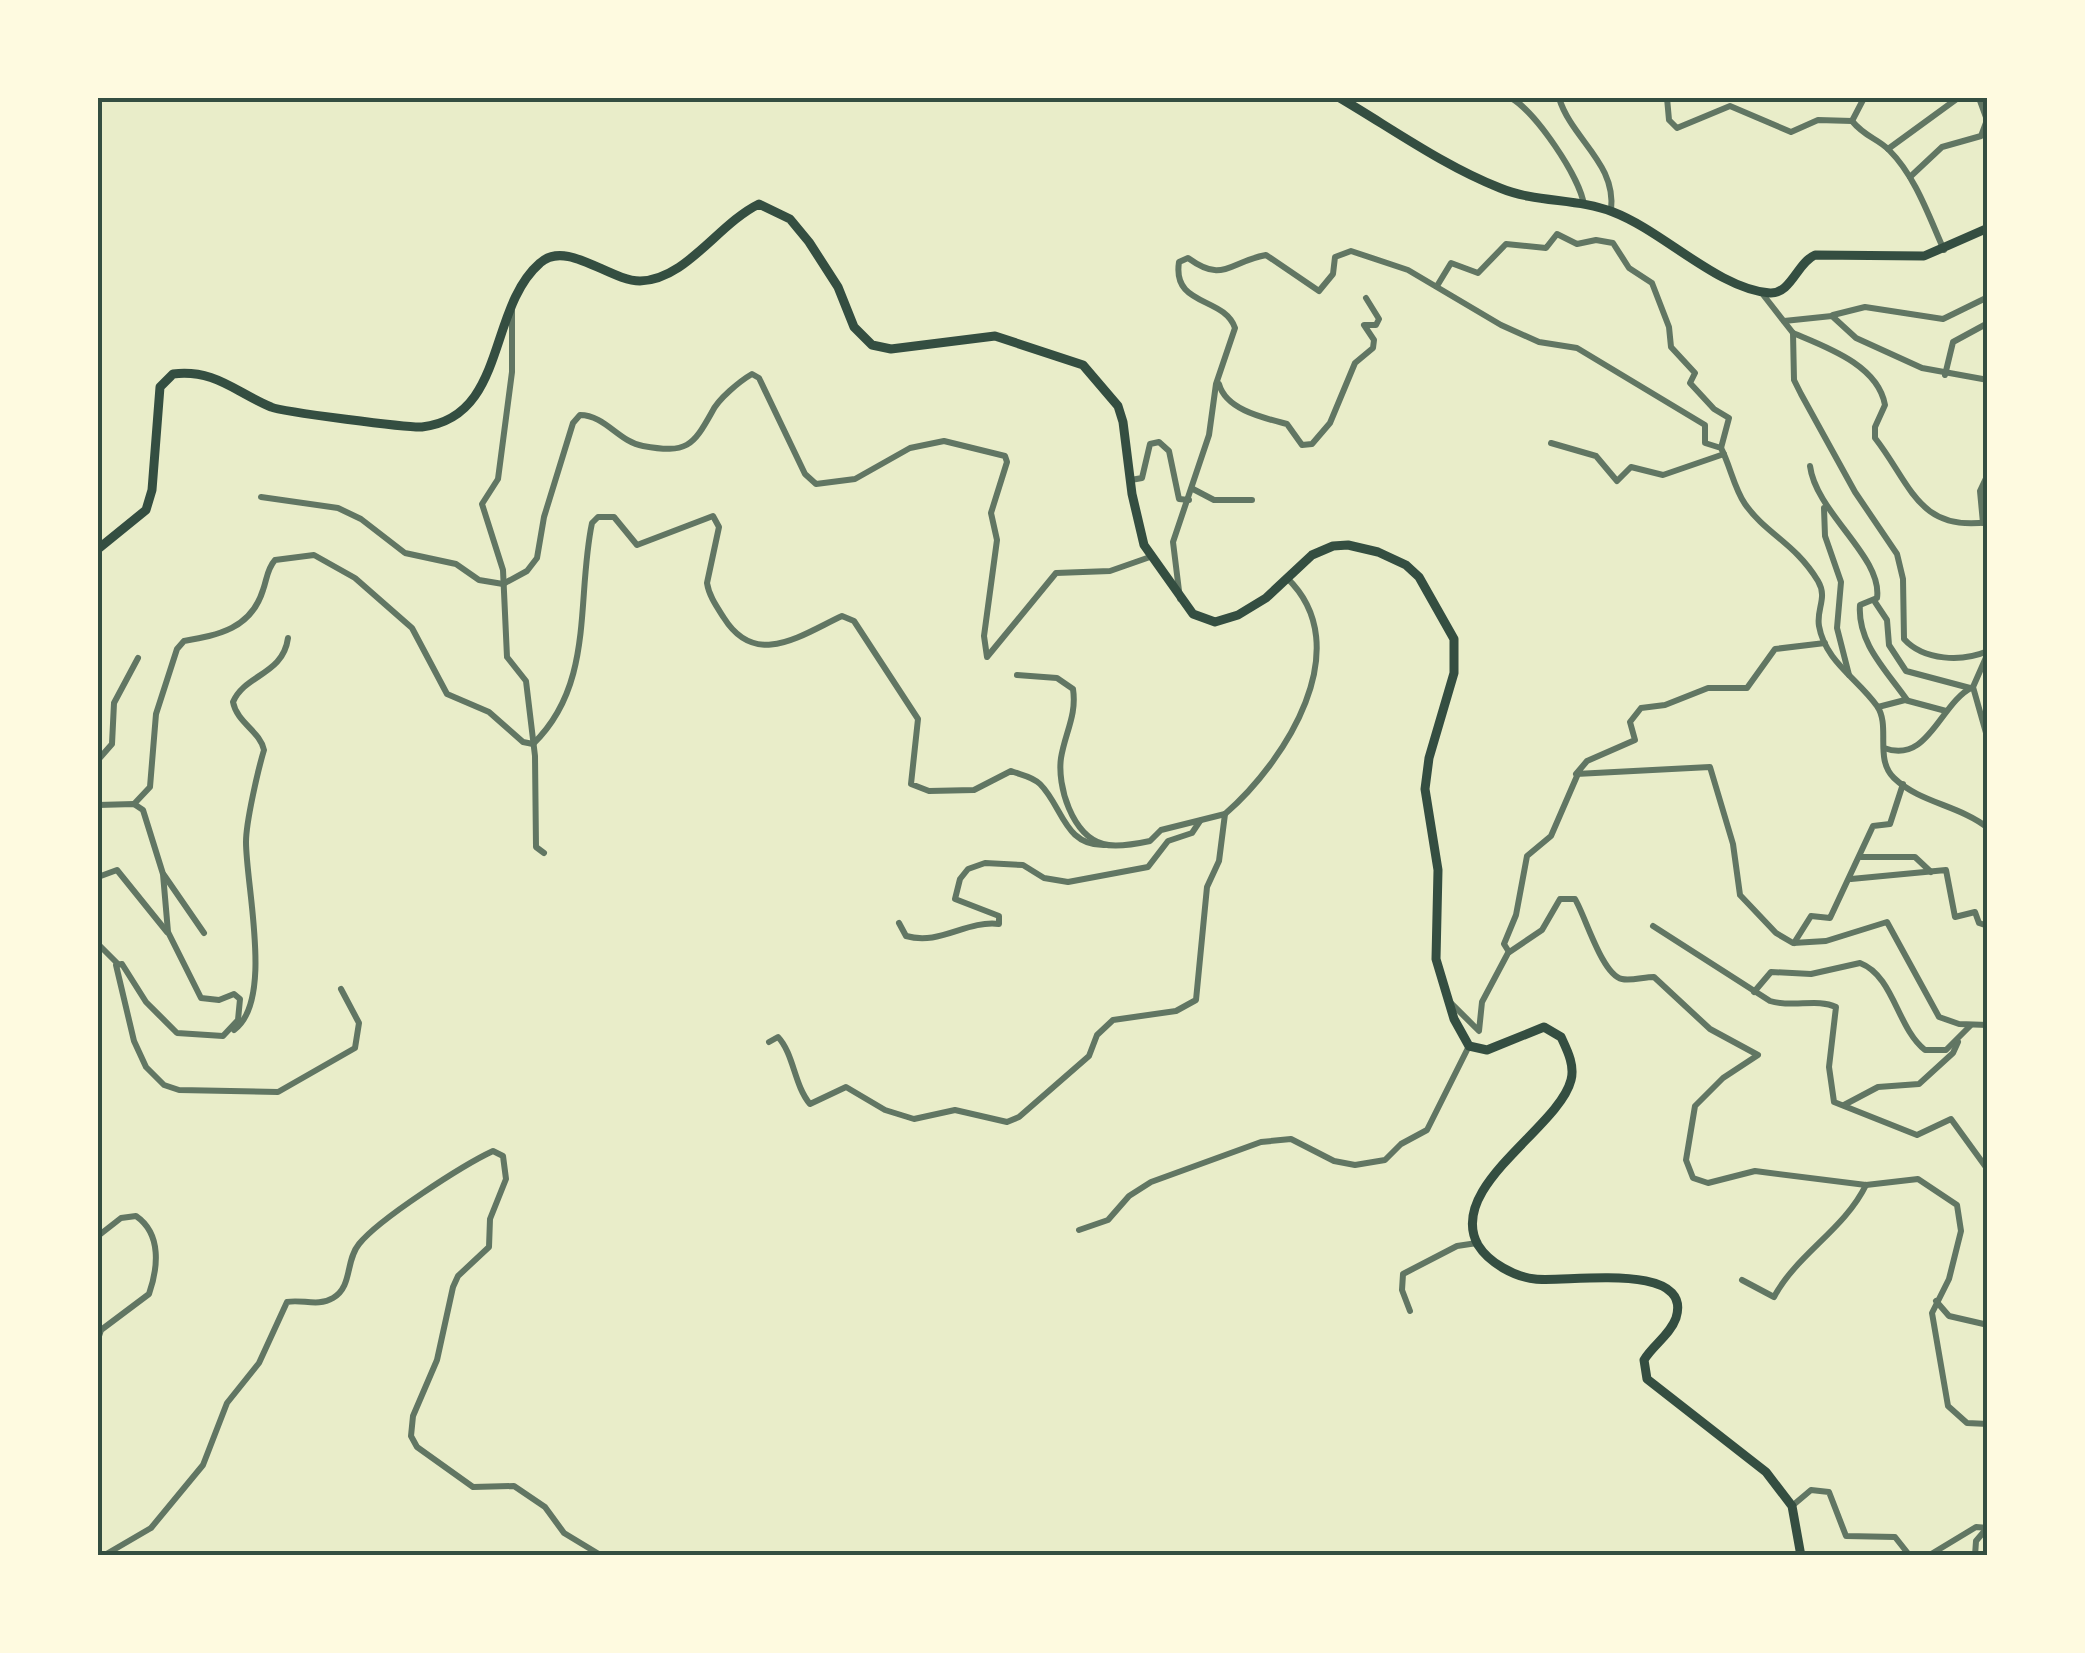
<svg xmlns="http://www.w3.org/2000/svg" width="2085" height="1653" font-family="Quicksand,sans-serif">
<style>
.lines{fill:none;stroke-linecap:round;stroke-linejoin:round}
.minor{stroke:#617663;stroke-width:6}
.primary{stroke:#344e41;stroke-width:9}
.neatline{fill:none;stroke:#344e41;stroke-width:4}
</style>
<rect width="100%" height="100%" fill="#e9edc9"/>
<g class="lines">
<g class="minor">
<path d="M1511,98C1535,111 1580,177 1584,205"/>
<path d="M1559,98C1572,140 1617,163 1611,211"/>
<path d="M1667,98L1669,120L1677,128L1730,106L1791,132L1818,120L1852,121L1864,98"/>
<path d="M1852,121C1865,137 1877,138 1889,150C1916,177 1929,217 1944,250"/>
<path d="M1888,149L1958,98"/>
<path d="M1910,177L1942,147L1981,136L1987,120L1979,98"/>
<path d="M1437,286L1451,263L1478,273L1506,244L1546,248L1557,234L1577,244L1596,240L1613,243L1629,268L1652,283L1669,327L1671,347L1695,373L1690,383L1714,409L1729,418L1721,448"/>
<path d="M1761,292L1793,333L1794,380L1801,394L1855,492L1897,554L1903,579L1904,639C1924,661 1962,662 1988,651"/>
<path d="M512,311V372L498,479L482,504L503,570L507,657L526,681L535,756L536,847L544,853"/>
<path d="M1833,315L1865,307L1943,319L1988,297"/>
<path d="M1784,321L1832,316L1856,338L1922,368L1988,380"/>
<path d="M1793,333C1826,347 1878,365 1885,405L1875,427V438C1911,484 1918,532 1988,522"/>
<path d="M1945,375L1953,342L1988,323"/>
<path d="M1219,384C1226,410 1264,418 1287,424L1302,445L1312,444L1330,423L1355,363L1373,348L1374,340L1364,325H1376L1379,319L1366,298"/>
<path d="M1551,443L1596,456L1617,481L1631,467L1663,475L1724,454"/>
<path d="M1810,466C1816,513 1883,557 1877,598L1860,605C1857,643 1887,671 1907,700"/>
<path d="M1131,480L1142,478L1150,444L1159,442L1169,451L1179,499L1189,500"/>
<path d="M1193,489L1214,500H1252"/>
<path d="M261,497L338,508L361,519L405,553L456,564L479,580L503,584L527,571L537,558L544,517L573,423L580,415C605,415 619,442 643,446C687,454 693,446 712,412C718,399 740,381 752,374L759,378L805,474L816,484L855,479L910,448L944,441L1005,456L1007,462L991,513L997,540L984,636L987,657L1056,573L1110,571L1150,557"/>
<path d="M1824,508L1825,536L1841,582L1837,628L1849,675"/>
<path d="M1983,523L1980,491L1988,474"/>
<path d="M1180,599L1173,542L1209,435L1216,384L1235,328C1224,296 1172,307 1179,262L1188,258C1224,284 1228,262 1266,255L1319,291L1333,274L1335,257L1351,251L1408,270L1501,325L1539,342L1577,348L1705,425V443L1721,448C1730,465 1734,488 1745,504C1766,534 1795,543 1818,581C1828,598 1816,609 1819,626C1825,661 1858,679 1877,706C1891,726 1874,759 1894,778C1920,803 1959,805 1988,828"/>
<path d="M1875,602L1887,620L1889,645L1906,671L1970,688"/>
<path d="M1825,643L1775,649L1747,688H1708L1665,705L1641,708L1630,722L1635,740L1587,761L1576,774L1710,767L1733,844L1740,895L1776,933L1793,943L1826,941L1887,922L1939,1017L1959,1024L1988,1025"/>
<path d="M1988,653L1973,687L1988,740"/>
<path d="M1017,675L1057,678L1073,689C1077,715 1065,733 1061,758C1057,786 1072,835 1103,844C1116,848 1136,844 1150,841L1161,830L1225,814"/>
<path d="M1878,707L1905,700L1946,711"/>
<path d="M1884,748C1929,765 1940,702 1973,687"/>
<path d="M98,760L112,744L114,703L138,658"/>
<path d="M134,804L150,787L156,714L177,649L184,641C218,635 251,629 263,590C267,579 267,569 275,560L314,555L355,578L412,628L447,694L489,712L523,742L533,744C595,684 576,599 592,523L598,517H614L637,545L713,516L719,527L707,583C709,596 717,607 724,618C756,669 801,635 842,616L854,621L918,719L911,784L929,791L974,790L1011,771C1021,775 1032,776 1040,784C1063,807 1064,846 1105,845"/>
<path d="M98,805L134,804L143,810L163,874L168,932L201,998L219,1000L234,994L240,999L238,1020L223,1036L177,1033L146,1002L122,964L116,965L134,1041L146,1067L164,1085L179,1090L278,1092L355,1048L359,1023L341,989"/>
<path d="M1861,857H1915L1931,872"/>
<path d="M164,875L204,933"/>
<path d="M98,877L117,870L167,932"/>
<path d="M1851,879L1946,870L1955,917L1975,912L1979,923L1988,926"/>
<path d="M899,923L906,936C940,946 966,920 999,924V916L955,899L960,879L968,869L985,863L1023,865L1044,878L1068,882L1148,867L1168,841L1192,833L1200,821"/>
<path d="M1653,926L1770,1001C1793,1008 1817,998 1836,1007L1829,1067L1834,1102L1917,1135L1951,1119L1988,1170"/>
<path d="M1794,943L1811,916L1830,918L1873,826L1890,824L1903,784"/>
<path d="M98,944L118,964"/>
<path d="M1509,952L1504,944L1516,915L1527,856L1551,836L1577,776"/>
<path d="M1754,992L1771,972L1811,974L1860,963C1894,976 1897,1028 1925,1050H1946L1970,1026"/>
<path d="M1448,1000L1479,1031L1482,1002L1508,953L1542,930L1560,899H1575C1585,915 1602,975 1622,979C1631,981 1644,977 1654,977L1710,1029L1758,1055L1723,1078L1695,1106L1686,1160L1693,1178L1708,1183L1755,1171L1866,1185L1918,1179L1957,1205L1961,1231L1949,1279L1932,1313L1948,1406L1967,1423L1988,1424"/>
<path d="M234,1030C274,1001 246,887 246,842C246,822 258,770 264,750C260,731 237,723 233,702C245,674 283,675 288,638"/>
<path d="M769,1042L778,1037C794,1054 794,1085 810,1104L846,1087L885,1110L914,1119L955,1110L1007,1122L1019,1117L1089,1056L1097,1035L1113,1020L1176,1011L1196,1000L1207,887L1219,861L1225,814C1285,762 1359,647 1287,578"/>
<path d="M1844,1105L1878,1087L1919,1084L1953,1053L1958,1042"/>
<path d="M1079,1230L1108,1220L1129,1196L1151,1182L1261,1142L1291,1139L1334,1161L1355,1165L1385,1160L1401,1144L1427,1130L1469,1046"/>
<path d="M98,1236L121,1218L136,1216C162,1234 158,1268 149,1294L101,1330L98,1339"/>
<path d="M1742,1280L1774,1297C1797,1254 1844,1230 1866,1185"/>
<path d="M1936,1301L1949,1316L1988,1325"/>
<path d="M1410,1311L1402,1290L1403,1274L1457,1246L1477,1243"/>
<path d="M1792,1506L1811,1490L1829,1492L1846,1536L1895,1537L1910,1556"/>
<path d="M103,1556L151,1528L203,1465L227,1403L259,1363L287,1302C302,1299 318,1307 333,1298C353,1286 345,1261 359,1244C379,1219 463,1165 493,1151L503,1156L506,1179L490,1219L489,1247L458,1276L453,1287L437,1360L413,1416L411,1436L417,1447L473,1487L514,1486L545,1507L564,1533L602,1556"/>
<path d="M1928,1556L1976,1527L1988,1528"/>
<path d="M1975,1556L1976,1541L1987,1528"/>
</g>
<g class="primary">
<path d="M1340,98C1391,128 1444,166 1500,188C1536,203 1578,198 1613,212C1663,231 1718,289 1770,293C1791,294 1797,263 1815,255L1924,256L1988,228"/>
<path d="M98,549L146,510L152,490L160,387L173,374C215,369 235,392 271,407C282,412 410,428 422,427C507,417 487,309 540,263C566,239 610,281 640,281C686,280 718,224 759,204L790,219L809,242L838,287L854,327L872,345L891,349L995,336L1083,365L1118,406L1123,422L1132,494L1144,545L1193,614L1215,622L1238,615L1266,598L1312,555L1333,546L1348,545L1378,552L1406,565L1419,577L1454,639V673L1429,758L1425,789L1438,870L1436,959L1454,1019L1469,1046L1487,1050L1544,1027L1561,1037C1567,1050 1575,1065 1571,1080C1559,1128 1446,1187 1478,1245C1489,1263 1515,1277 1535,1279C1565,1283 1694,1260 1676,1318C1670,1335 1653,1345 1644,1360L1647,1379L1766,1472L1792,1506L1801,1556"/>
</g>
</g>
<rect width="2085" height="1653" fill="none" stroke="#fefae0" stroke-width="200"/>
<rect x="100" y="100" width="1885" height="1453" class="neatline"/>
</svg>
